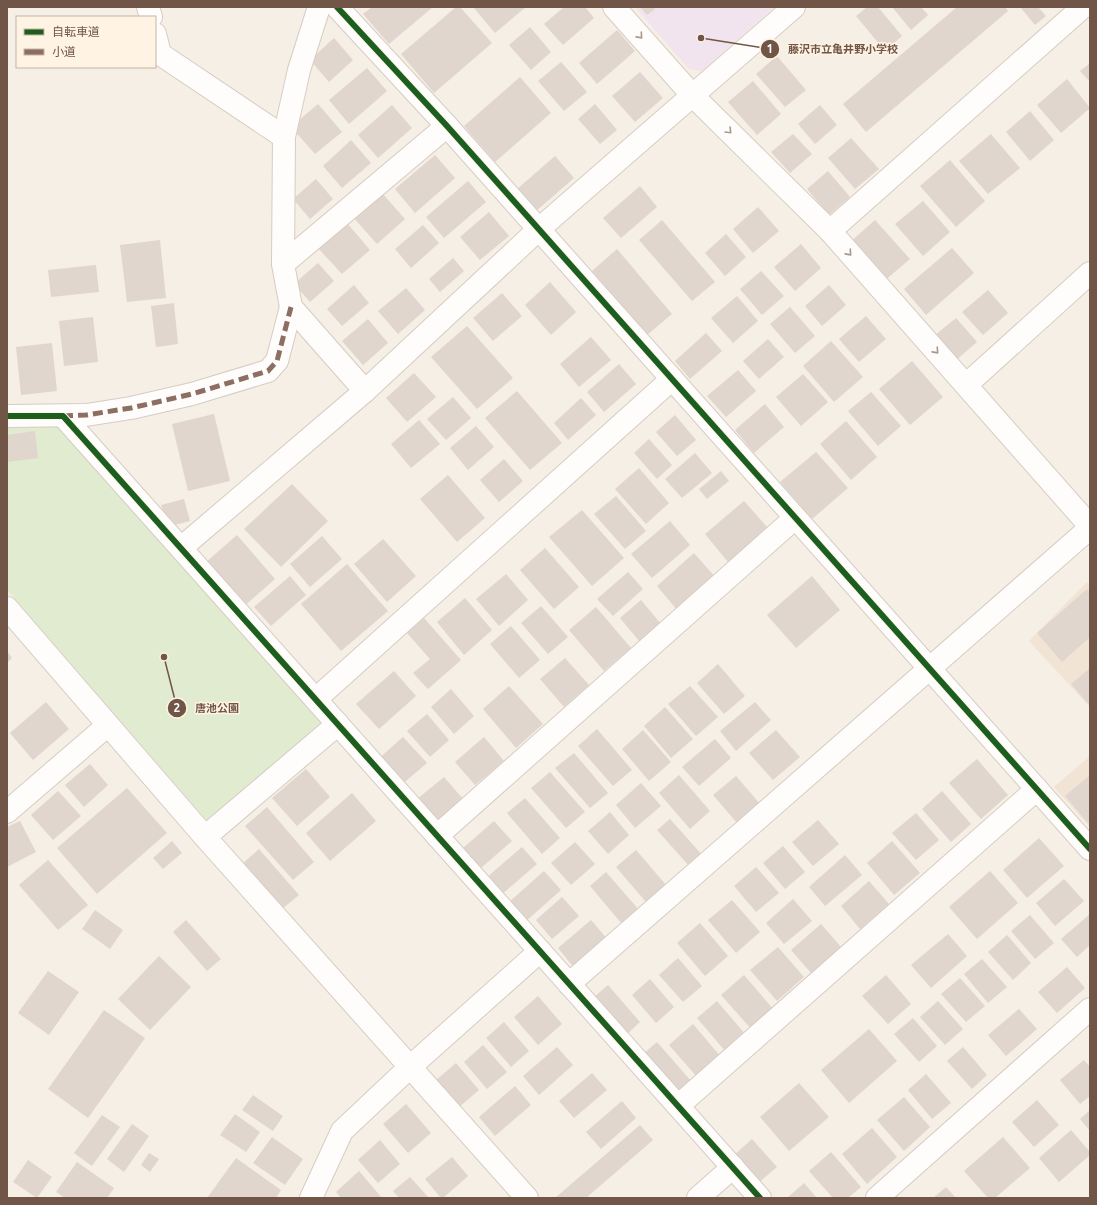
<svg xmlns="http://www.w3.org/2000/svg" width="1097" height="1205" font-family="Ubuntu,'Noto Sans JP',sans-serif">
<style>
.residential{fill:#f1e4d5}
.education{fill:#f1e4ef}
.green{fill:#e0ebcf}
.building{fill:#e1d6cd}
.lines{fill:none;stroke-linecap:round;stroke-linejoin:round}
.street-casing{stroke:#d6ccc3;stroke-width:24}
.street{stroke:#fefdfb;stroke-width:22}
.quiet{stroke:#8d6e63;stroke-width:5;stroke-dasharray:10 5;stroke-linecap:butt}
.cycleway-casing{stroke:#fff4e4;stroke-width:8}
.cycleway{stroke:#1b5e20;stroke-width:6}
.oneway{stroke:#a9988f}
.leader{fill:none;stroke:#715547;stroke-width:1.5}
.callout-dot{fill:#715547;stroke:#fff4e4;stroke-width:1.5}
.mark-label{font-size:12px;text-anchor:middle;font-weight:bold;fill:#fff}
.callout-label{font-size:11px;text-anchor:middle;font-weight:bold;fill:#715547;stroke:#fff4e4;stroke-width:3;stroke-linejoin:round;paint-order:stroke}
</style>
<rect width="100%" height="100%" fill="#f5efe5"/>
<g class="residential">
<path d="M1087,582L1090,586V707L1029,641Z"/>
<path d="M1090,756V827L1054,787Z"/>
</g>
<path class="education" d="M635,7H774L702,71L689,69Z"/>
<path class="green" d="M58,427L322,723L209,823L7,590V428Z"/>
<g class="building">
<path d="M372,7H433L389,44L363,14Z"/>
<path d="M456,7H460L492,43L434,93L401,54Z"/>
<path d="M473,7H526L495,33Z"/>
<path d="M564,7H585L594,18L563,45L544,24Z"/>
<path d="M640,7H653L655,9L647,15Z"/>
<path d="M867,7H878L902,36L885,51L856,16Z"/>
<path d="M892,7H921L928,15L911,30Z"/>
<path d="M957,7H1005L1008,11L866,132L843,104Z"/>
<path d="M1020,7H1038L1046,16L1035,25Z"/>
<path d="M530,27L551,52L531,70L509,45Z"/>
<path d="M617,30L635,51L597,84L579,63Z"/>
<path d="M334,38L353,60L329,82L310,60Z"/>
<path d="M777,56L806,90L785,107L756,74Z"/>
<path d="M561,62L587,92L564,111L538,81Z"/>
<path d="M1090,63V82L1080,71Z"/>
<path d="M367,68L387,91L349,124L329,100Z"/>
<path d="M640,72L663,98L635,122L612,96Z"/>
<path d="M520,77L551,113L495,162L464,126Z"/>
<path d="M1067,79L1090,108L1061,133L1037,105Z"/>
<path d="M753,81L781,114L757,135L728,102Z"/>
<path d="M318,104L342,132L315,154L291,127Z"/>
<path d="M595,104L617,130L600,144L578,119Z"/>
<path d="M392,105L412,128L378,158L358,135Z"/>
<path d="M820,105L837,125L815,144L798,124Z"/>
<path d="M1030,111L1054,140L1030,161L1006,132Z"/>
<path d="M793,134L812,154L790,173L771,152Z"/>
<path d="M991,134L1020,168L988,194L959,161Z"/>
<path d="M851,138L879,169L855,189L828,158Z"/>
<path d="M351,140L371,163L342,188L323,166Z"/>
<path d="M435,155L455,178L415,213L395,189Z"/>
<path d="M555,156L574,178L535,212L516,190Z"/>
<path d="M950,160L985,201L956,227L920,186Z"/>
<path d="M828,171L850,197L829,215L807,189Z"/>
<path d="M316,179L333,199L310,219L293,199Z"/>
<path d="M468,181L486,202L444,238L426,217Z"/>
<path d="M640,186L657,207L621,238L603,218Z"/>
<path d="M382,193L405,219L377,244L353,217Z"/>
<path d="M923,201L950,232L923,256L895,224Z"/>
<path d="M758,207L779,231L753,253L733,229Z"/>
<path d="M489,212L509,236L480,260L460,237Z"/>
<path d="M662,220L715,282L692,301L639,240Z"/>
<path d="M875,220L910,259L883,282L849,243Z"/>
<path d="M347,223L370,250L342,274L318,248Z"/>
<path d="M423,225L439,243L411,268L395,249Z"/>
<path d="M726,234L746,257L725,276L705,253Z"/>
<path d="M160,240L166,298L127,302L120,245Z"/>
<path d="M801,244L821,268L795,291L774,267Z"/>
<path d="M952,248L974,273L926,315L904,289Z"/>
<path d="M617,249L672,314L647,335L592,271Z"/>
<path d="M453,258L464,271L440,292L429,279Z"/>
<path d="M318,263L334,281L310,302L294,284Z"/>
<path d="M96,265L99,292L51,297L48,270Z"/>
<path d="M761,271L784,296L762,315L740,289Z"/>
<path d="M550,282L576,312L551,335L525,305Z"/>
<path d="M354,285L369,303L342,326L327,309Z"/>
<path d="M829,285L846,305L822,326L805,306Z"/>
<path d="M406,288L425,310L398,334L378,311Z"/>
<path d="M988,290L1008,313L983,335L962,312Z"/>
<path d="M502,293L522,316L493,341L473,318Z"/>
<path d="M737,296L758,321L733,343L711,318Z"/>
<path d="M174,303L178,344L156,347L151,306Z"/>
<path d="M790,307L815,336L795,353L770,324Z"/>
<path d="M866,316L886,339L859,362L839,339Z"/>
<path d="M93,317L98,362L64,366L59,321Z"/>
<path d="M956,318L977,342L955,361L934,336Z"/>
<path d="M368,319L388,343L363,365L342,341Z"/>
<path d="M467,326L513,378L477,409L431,357Z"/>
<path d="M706,333L722,351L690,379L675,361Z"/>
<path d="M591,337L611,360L579,387L560,364Z"/>
<path d="M768,339L784,357L759,379L743,361Z"/>
<path d="M831,341L863,377L834,402L803,366Z"/>
<path d="M52,343L57,391L21,395L16,347Z"/>
<path d="M912,361L943,397L910,425L879,389Z"/>
<path d="M619,364L636,384L604,412L587,392Z"/>
<path d="M738,370L756,391L726,417L707,396Z"/>
<path d="M414,373L436,397L407,422L386,398Z"/>
<path d="M803,374L828,402L801,426L776,397Z"/>
<path d="M517,391L562,443L530,470L485,418Z"/>
<path d="M871,392L901,426L878,446L848,411Z"/>
<path d="M453,397L471,418L446,440L427,419Z"/>
<path d="M581,398L596,415L568,440L554,423Z"/>
<path d="M765,404L784,427L754,453L735,430Z"/>
<path d="M214,414L230,481L188,491L172,424Z"/>
<path d="M675,415L696,440L677,456L656,432Z"/>
<path d="M419,420L440,444L411,468L391,444Z"/>
<path d="M846,421L877,457L851,480L820,444Z"/>
<path d="M476,426L494,447L468,470L450,448Z"/>
<path d="M35,431L38,458L7,462V435Z"/>
<path d="M649,439L672,465L657,479L634,453Z"/>
<path d="M816,452L848,488L812,519L780,482Z"/>
<path d="M695,453L712,473L682,498L665,479Z"/>
<path d="M504,459L523,481L499,502L480,480Z"/>
<path d="M639,468L669,503L646,524L615,489Z"/>
<path d="M721,471L729,481L707,499L699,489Z"/>
<path d="M448,475L485,518L457,542L420,499Z"/>
<path d="M292,484L328,521L281,567L244,529Z"/>
<path d="M616,496L646,531L625,549L594,514Z"/>
<path d="M184,499L190,521L167,527L161,505Z"/>
<path d="M744,501L768,528L728,562L705,534Z"/>
<path d="M582,510L624,558L592,586L549,537Z"/>
<path d="M670,521L690,545L652,578L631,554Z"/>
<path d="M237,535L275,579L243,607L205,563Z"/>
<path d="M322,536L342,559L310,587L290,564Z"/>
<path d="M383,539L416,576L387,602L354,564Z"/>
<path d="M545,548L579,587L554,609L520,570Z"/>
<path d="M694,553L716,578L678,611L657,586Z"/>
<path d="M347,564L388,611L341,651L301,604Z"/>
<path d="M628,572L643,589L613,616L597,599Z"/>
<path d="M506,574L528,600L499,626L476,599Z"/>
<path d="M290,576L306,595L271,626L254,607Z"/>
<path d="M812,576L840,610L796,648L767,615Z"/>
<path d="M1087,589L1090,593V637L1062,662L1037,633Z"/>
<path d="M465,598L492,630L464,655L437,622Z"/>
<path d="M641,600L661,624L640,642L620,618Z"/>
<path d="M541,606L568,637L548,654L521,623Z"/>
<path d="M596,607L631,648L604,671L569,630Z"/>
<path d="M424,618L461,660L428,689L413,673L430,659L407,633Z"/>
<path d="M511,626L540,660L519,678L490,644Z"/>
<path d="M7,651L12,658L7,663Z"/>
<path d="M565,658L589,685L564,707L540,679Z"/>
<path d="M718,664L745,696L724,714L697,683Z"/>
<path d="M1090,668V706L1071,684Z"/>
<path d="M394,671L416,696L379,729L356,704Z"/>
<path d="M509,686L543,724L516,748L483,709Z"/>
<path d="M690,686L718,717L696,736L668,704Z"/>
<path d="M451,689L474,716L454,734L431,707Z"/>
<path d="M46,702L69,729L33,760L10,733Z"/>
<path d="M755,702L771,720L736,751L720,731Z"/>
<path d="M665,707L693,739L671,758L644,726Z"/>
<path d="M427,714L449,740L430,757L407,731Z"/>
<path d="M597,729L632,770L613,786L578,746Z"/>
<path d="M643,730L671,762L649,781L622,749Z"/>
<path d="M776,730L800,757L773,780L749,753Z"/>
<path d="M403,737L427,763L399,787L376,761Z"/>
<path d="M484,737L504,761L475,785L455,762Z"/>
<path d="M715,739L731,758L699,786L682,767Z"/>
<path d="M574,753L608,793L590,808L555,768Z"/>
<path d="M977,759L1008,795L981,819L949,783Z"/>
<path d="M90,764L108,785L84,807L65,785Z"/>
<path d="M306,769L330,797L297,826L272,798Z"/>
<path d="M550,772L585,812L566,828L531,788Z"/>
<path d="M679,775L710,811L690,829L659,793Z"/>
<path d="M1090,775V822L1088,823L1065,796Z"/>
<path d="M736,776L760,804L737,823L713,795Z"/>
<path d="M444,777L463,799L436,823L416,800Z"/>
<path d="M641,783L661,806L635,828L616,805Z"/>
<path d="M127,788L167,833L97,894L57,848Z"/>
<path d="M58,791L81,816L53,840L31,815Z"/>
<path d="M942,791L971,824L951,842L922,809Z"/>
<path d="M352,793L376,821L330,861L306,833Z"/>
<path d="M525,798L560,838L542,854L507,813Z"/>
<path d="M267,807L314,862L293,880L245,826Z"/>
<path d="M610,812L629,835L608,854L588,831Z"/>
<path d="M916,813L939,840L916,860L892,833Z"/>
<path d="M670,819L703,856L690,867L657,830Z"/>
<path d="M818,820L839,844L813,866L792,842Z"/>
<path d="M20,821L36,852L7,867V827Z"/>
<path d="M494,821L512,841L481,868L463,848Z"/>
<path d="M1039,838L1064,866L1027,898L1003,870Z"/>
<path d="M172,841L182,853L163,869L153,858Z"/>
<path d="M892,841L920,873L894,895L867,863Z"/>
<path d="M575,842L595,864L571,885L551,863Z"/>
<path d="M783,846L805,872L785,889L763,863Z"/>
<path d="M522,847L537,864L501,895L486,878Z"/>
<path d="M259,849L299,895L281,910L242,864Z"/>
<path d="M636,850L666,885L646,902L616,867Z"/>
<path d="M845,855L862,875L825,906L809,887Z"/>
<path d="M48,860L88,905L58,930L19,885Z"/>
<path d="M756,867L779,893L756,912L734,886Z"/>
<path d="M544,871L561,890L525,922L508,903Z"/>
<path d="M990,871L1018,903L977,939L949,907Z"/>
<path d="M606,872L639,910L622,924L590,886Z"/>
<path d="M1064,879L1084,901L1055,926L1036,903Z"/>
<path d="M869,881L889,904L860,929L841,906Z"/>
<path d="M562,897L579,916L552,939L536,920Z"/>
<path d="M793,899L812,921L784,944L766,923Z"/>
<path d="M732,900L760,932L736,953L708,920Z"/>
<path d="M95,910L123,930L110,949L82,929Z"/>
<path d="M1090,914V945L1077,957L1061,939Z"/>
<path d="M1030,915L1054,943L1035,959L1011,931Z"/>
<path d="M186,920L221,959L207,971L173,932Z"/>
<path d="M591,920L608,940L575,969L558,948Z"/>
<path d="M700,923L728,956L705,976L677,943Z"/>
<path d="M821,924L841,947L811,973L791,950Z"/>
<path d="M948,934L967,956L931,988L911,965Z"/>
<path d="M1007,935L1031,963L1013,980L988,952Z"/>
<path d="M778,947L804,977L777,1001L750,970Z"/>
<path d="M159,956L191,987L150,1030L118,999Z"/>
<path d="M678,958L702,986L683,1002L659,975Z"/>
<path d="M982,959L1007,987L988,1003L964,974Z"/>
<path d="M1067,967L1085,988L1057,1013L1038,992Z"/>
<path d="M48,971L79,992L49,1035L18,1013Z"/>
<path d="M744,975L774,1010L752,1030L721,995Z"/>
<path d="M886,975L911,1004L888,1024L862,996Z"/>
<path d="M960,978L985,1006L966,1022L941,994Z"/>
<path d="M650,979L674,1007L656,1023L632,995Z"/>
<path d="M608,985L640,1022L625,1036L593,998Z"/>
<path d="M538,996L562,1024L538,1045L514,1017Z"/>
<path d="M717,1001L745,1034L725,1051L697,1018Z"/>
<path d="M938,1001L963,1029L945,1045L920,1017Z"/>
<path d="M1019,1009L1037,1029L1006,1056L988,1035Z"/>
<path d="M104,1010L145,1038L88,1118L48,1089Z"/>
<path d="M913,1018L937,1046L919,1062L894,1034Z"/>
<path d="M504,1022L529,1051L511,1067L486,1038Z"/>
<path d="M693,1024L721,1057L697,1077L669,1045Z"/>
<path d="M869,1029L897,1061L849,1103L821,1070Z"/>
<path d="M657,1042L691,1081L677,1094L643,1054Z"/>
<path d="M483,1045L507,1072L487,1089L464,1062Z"/>
<path d="M557,1047L573,1065L539,1095L523,1076Z"/>
<path d="M963,1047L987,1075L972,1089L947,1061Z"/>
<path d="M1084,1060L1090,1067V1096L1080,1104L1060,1080Z"/>
<path d="M456,1063L479,1090L458,1108L435,1081Z"/>
<path d="M592,1073L607,1090L574,1118L559,1101Z"/>
<path d="M926,1074L951,1103L932,1119L908,1090Z"/>
<path d="M799,1083L829,1117L789,1151L760,1117Z"/>
<path d="M515,1086L531,1105L495,1136L479,1117Z"/>
<path d="M253,1095L283,1116L273,1131L242,1110Z"/>
<path d="M904,1097L930,1127L904,1151L877,1120Z"/>
<path d="M1037,1100L1059,1125L1034,1147L1012,1122Z"/>
<path d="M622,1101L636,1118L601,1149L586,1132Z"/>
<path d="M406,1104L431,1133L408,1153L383,1124Z"/>
<path d="M1090,1110V1131L1080,1119Z"/>
<path d="M235,1114L260,1132L246,1152L220,1135Z"/>
<path d="M102,1115L120,1127L92,1166L74,1153Z"/>
<path d="M132,1124L149,1136L124,1172L107,1159Z"/>
<path d="M640,1125L653,1140L586,1198H555Z"/>
<path d="M872,1128L897,1157L867,1184L842,1154Z"/>
<path d="M1071,1130L1090,1152V1155L1059,1182L1039,1158Z"/>
<path d="M272,1137L303,1159L285,1185L253,1163Z"/>
<path d="M1003,1137L1030,1168L995,1198H988L964,1171Z"/>
<path d="M752,1139L777,1167L757,1184L733,1156Z"/>
<path d="M380,1140L400,1164L378,1183L358,1160Z"/>
<path d="M831,1152L861,1187L848,1198H833L809,1171Z"/>
<path d="M149,1153L159,1159L150,1172L141,1165Z"/>
<path d="M452,1157L468,1176L443,1198H441L425,1179Z"/>
<path d="M236,1158L281,1190L276,1198H207Z"/>
<path d="M28,1160L52,1177L37,1198L13,1182Z"/>
<path d="M77,1162L114,1188L107,1198H65L56,1192Z"/>
<path d="M359,1171L382,1198H341L336,1192Z"/>
<path d="M410,1177L429,1198H399L393,1191Z"/>
<path d="M804,1183L817,1198H787Z"/>
<path d="M946,1187L956,1198H933Z"/>
</g>
<g class="lines">
<defs>
<g id="street">
<path d="M148,7L151,17"/>
<path d="M319,7L299,70L284,137L283,264L291,307L365,391"/>
<path d="M337,7L447,126L1090,849"/>
<path d="M614,7L693,96L830,231L1090,526"/>
<path d="M155,34L160,54L284,137"/>
<path d="M830,231L1083,7"/>
<path d="M283,264L447,126"/>
<path d="M966,385L1090,273"/>
<path d="M7,416L86,415L131,408L192,394L268,371L277,361L291,307"/>
<path d="M63,416L760,1198"/>
<path d="M181,548L365,391L539,229L794,7"/>
<path d="M7,608L205,837L527,1198"/>
<path d="M316,699L672,379"/>
<path d="M7,812L108,725"/>
<path d="M437,836L795,518"/>
<path d="M205,837L338,724"/>
<path d="M569,984L1090,528"/>
<path d="M678,1106L1037,789"/>
<path d="M311,1198L342,1131L410,1067L540,951"/>
<path d="M698,1198L733,1167"/>
<path d="M877,1198L1090,1009"/>
</g>
</defs>
<use href="#street" class="street-casing"/>
<use href="#street" class="street"/>
<path class="quiet" d="M63,416L86,415L131,408L192,394L268,371L277,361L291,307"/>
<defs>
<g id="cycleway">
<path d="M337,7L447,126L1090,849"/>
<path d="M7,416H63L760,1198"/>
</g>
</defs>
<use href="#cycleway" class="cycleway-casing"/>
<use href="#cycleway" class="cycleway"/>
</g>
<defs><path id="oneway-chevron" d="M-2-3.5L2.5 0L-2 3.5" fill="none" stroke-width="1.6" stroke-linecap="round" stroke-linejoin="round"/></defs>
<g class="oneway">
<use href="#oneway-chevron" transform="translate(640 36) rotate(48)"/>
<use href="#oneway-chevron" transform="translate(729 131) rotate(45)"/>
<use href="#oneway-chevron" transform="translate(849 253) rotate(48)"/>
<use href="#oneway-chevron" transform="translate(936 351) rotate(48)"/>
</g>
<path class="leader" d="M701 38L770 49M164 657L177 708"/>
<g class="callout-dot">
<circle cx="701" cy="38" r="4"/>
<circle cx="164" cy="657" r="4"/>
<circle cx="770" cy="49" r="10"/>
<circle cx="177" cy="708" r="10"/>
</g>
<g class="mark-label">
<text x="770" y="53">1</text>
<text x="177" y="712">2</text>
</g>
<g class="callout-label">
<text x="843" y="53">藤沢市立亀井野小学校</text>
<text x="217" y="712">唐池公園</text>
</g>
<rect width="1097" height="1205" fill="none" stroke="#715547" stroke-width="16"/>
<rect x="16" y="16" width="140" height="52" fill="#fff4e4" stroke="#c6b4a5"/>
<rect x="24" y="29" width="20" height="6" fill="#1b5e20" stroke="#c6b4a5"/>
<text x="52" y="36" font-size="12" fill="#715547">自転車道</text>
<rect x="24" y="49" width="20" height="6" fill="#8d6e63" stroke="#c6b4a5"/>
<text x="52" y="56" font-size="12" fill="#715547">小道</text>
</svg>
